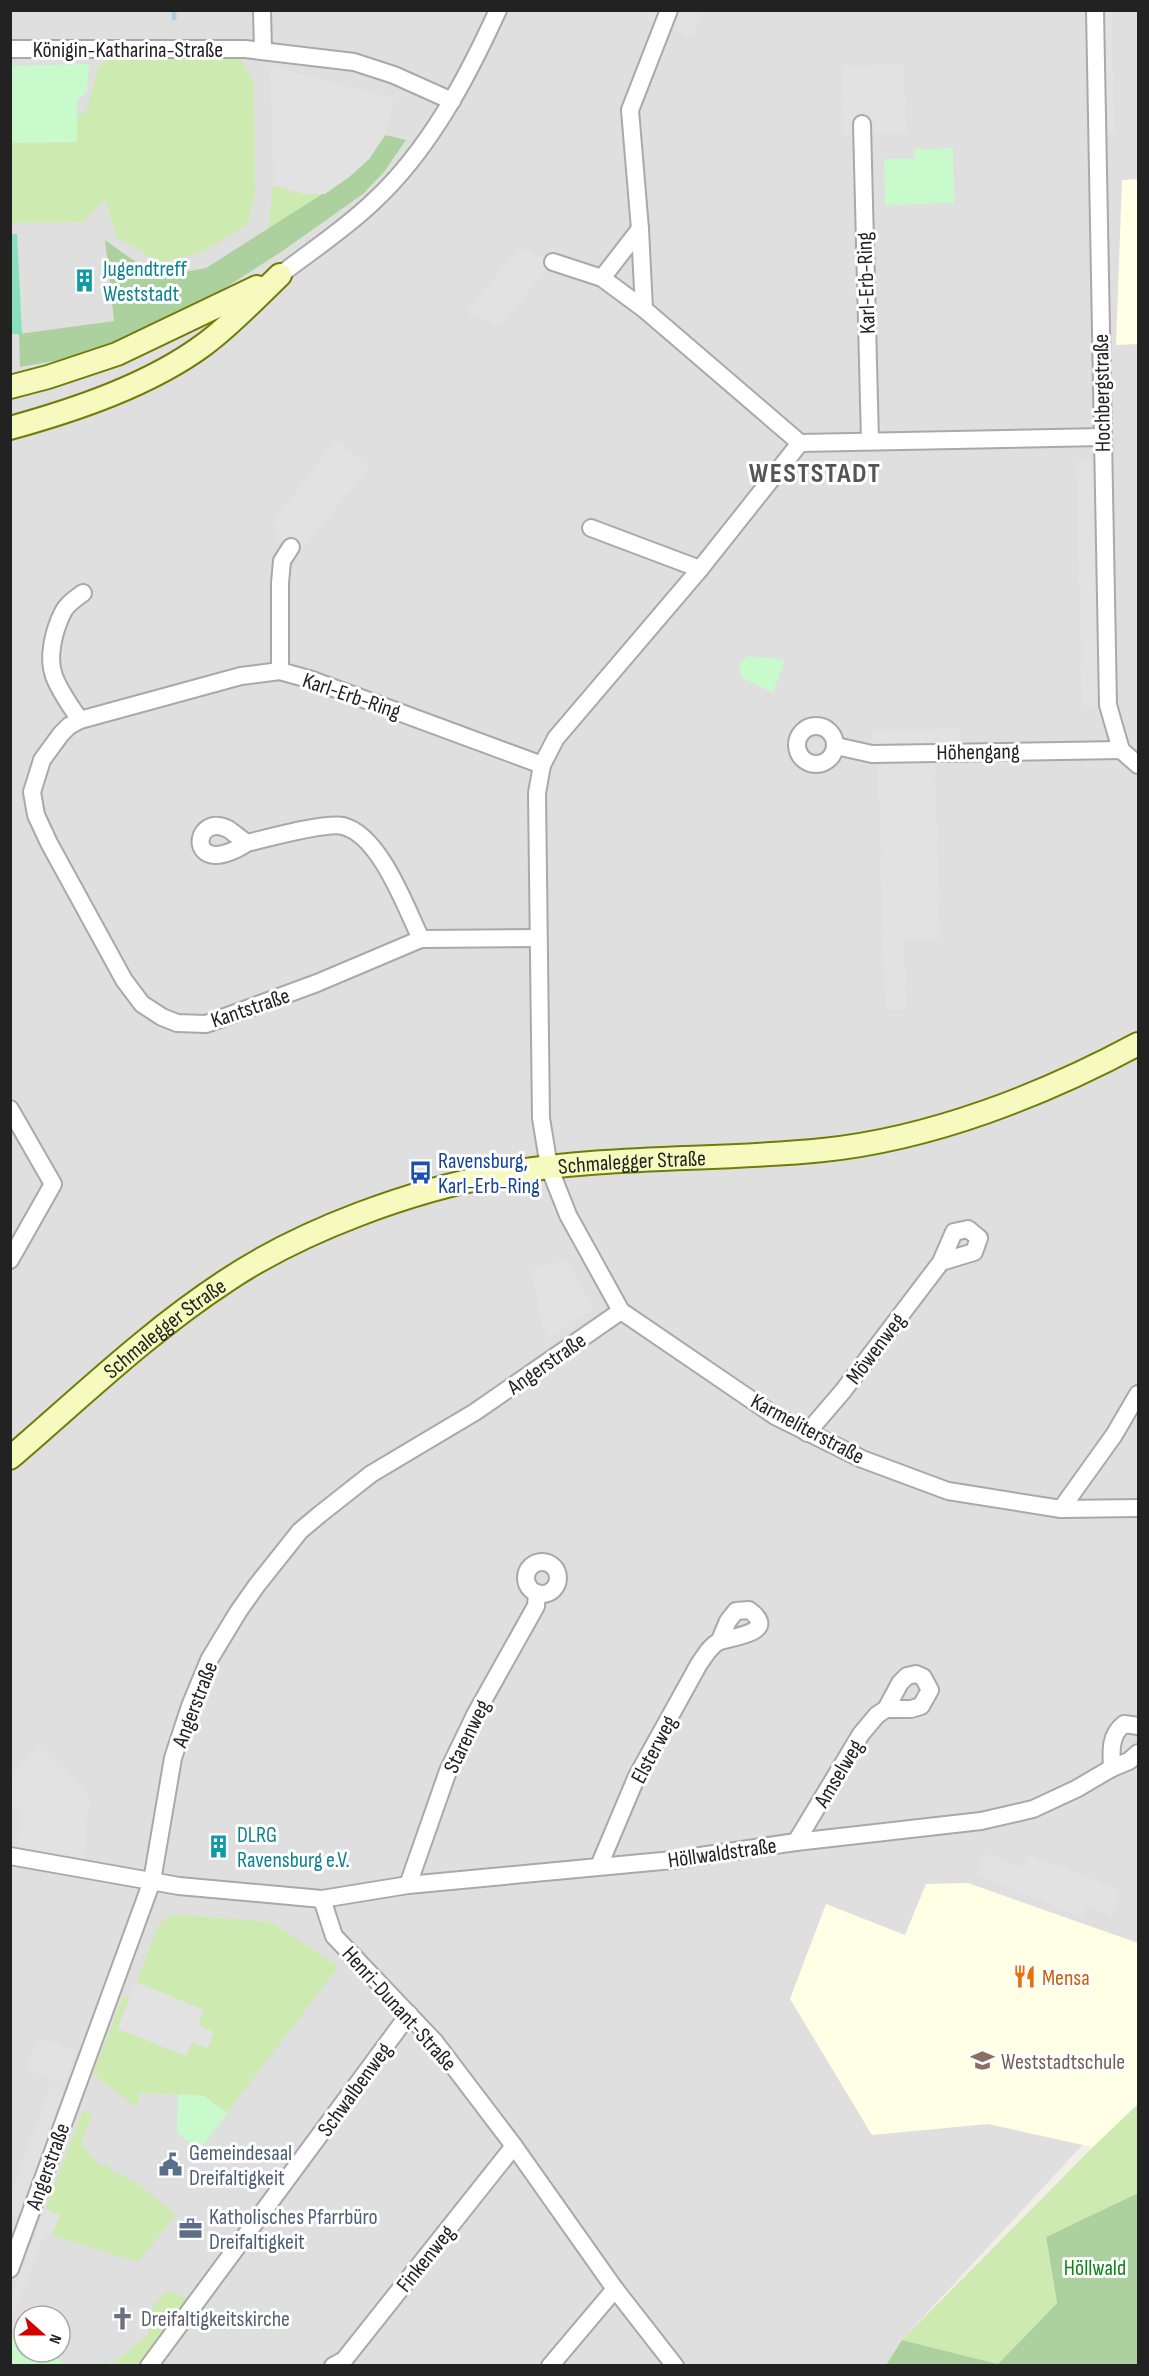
<svg xmlns="http://www.w3.org/2000/svg" width="1149" height="2376" font-family="'Sofia Sans Condensed',sans-serif">
<style>
.residential{fill:#e0dfdf;fill-rule:evenodd}
.education{fill:#ffffe5}
.grass{fill:#cdebb0}
.forest{fill:#add19e}
.park{fill:#c8facc}
.pitch{fill:#88e0be}
.parking{fill:#e2e2e2}
.lines{fill:none;stroke-linecap:round;stroke-linejoin:round}
.stream{stroke:#aad3df;stroke-width:5}
.street-casing{stroke:#a9a9a9;stroke-width:20}
.secondary-casing{stroke:#707d05;stroke-width:26}
.street{stroke:#fff;stroke-width:16}
.secondary{stroke:#f7fabf;stroke-width:22}
.labels{text-anchor:middle;stroke-width:6;stroke-linejoin:round;paint-order:stroke}
.street-label{font-size:22px;fill:#222;stroke:#fff}
.culture-label{font-size:22px;fill:#0d838f;stroke:#fff;text-anchor:start}
.transit-label{font-size:22px;fill:#164399;stroke:#fff;text-anchor:start}
.food-label{font-size:22px;fill:#c56008;stroke:#fff;text-anchor:start}
.education-label{font-size:22px;fill:#785e54;stroke:#fff;text-anchor:start}
.service-label{font-size:22px;fill:#4e5e75;stroke:#fff;text-anchor:start}
.park-label{font-size:22px;fill:#0c8416;stroke:#fff}
.worship-label{font-size:22px;fill:#5b616d;stroke:#fff;text-anchor:start}
.district-label{font-size:28px;font-weight:bold;letter-spacing:1.5px;fill:#555;stroke:#fff}
</style>
<rect width="100%" height="100%" fill="#f2efe9"/>
<path class="residential" d="M11,11H1138V2085L902,2340L886,2365L11,2366ZM24,2316H60V2352H24Z"/>
<g class="education">
<path d="M1138,179V344L1116,345L1122,180Z"/>
<path d="M968,1883L1138,1943V2157L988,2124L872,2135L790,1999L826,1904L905,1935L926,1884Z"/>
</g>
<g class="grass">
<path d="M111,57L240,59L254,82L255,194L248,224L201,253L160,262L117,238L105,199L84,222L11,223L10,143L76,142V117L86,111L98,68Z"/>
<path d="M273,185L304,194H325L268,230Z"/>
<path d="M174,1914L271,1922L339,1966L227,2113L204,2096L139,2093L138,2108L93,2074L123,1996L130,1999L118,2029L186,2056L192,2041L208,2047L198,2025L204,2010L136,1982L159,1924Z"/>
<path d="M1138,2104V2193L1046,2237L1057,2303L998,2364L902,2340L1094,2146Z"/>
<path d="M83,2111L92,2115L81,2144L90,2153L89,2155L102,2167L105,2164L116,2174L119,2172L132,2182L134,2180L176,2215L138,2262L52,2235L60,2215L45,2209Z"/>
<path d="M167,2290L195,2301L149,2365L101,2366L105,2361L111,2365L148,2335L152,2308Z"/>
</g>
<g class="forest">
<path d="M385,135L406,140L384,172L363,194L281,252L217,293L118,343L54,361L20,367L19,334L114,321L105,240L157,277L206,268L349,177L369,159Z"/>
<path d="M1138,2193V2365H886L902,2340L998,2364L1057,2303L1046,2237Z"/>
</g>
<g class="park">
<path d="M89,64L87,91L77,101V142L11,143V66Z"/>
<path d="M953,148L954,203L885,205L884,159H915V149Z"/>
<path d="M748,656L785,660L773,693L741,677L739,663Z"/>
<path d="M178,2094L204,2096L227,2113L200,2150L177,2133Z"/>
<path d="M14,2329L24,2336V2352H47L66,2365H11V2336Z"/>
</g>
<path class="pitch" d="M11,234H17L22,334H11Z"/>
<g class="parking">
<path d="M649,11H702L692,37L646,19Z"/>
<path d="M1103,11H1112L1114,132H1105Z"/>
<path d="M904,65L906,133L844,136L842,66Z"/>
<path d="M270,66L395,99L385,135L369,159L349,177L325,194H304L273,185Z"/>
<path d="M520,249L553,262L499,325L466,312Z"/>
<path d="M336,440L369,467L301,550L291,547L277,539L275,519Z"/>
<path d="M1103,460L1108,705L1082,706L1076,461Z"/>
<path d="M959,729L960,751L872,754V731Z"/>
<path d="M935,762L940,938L904,939L906,1009H885L878,764Z"/>
<path d="M566,1260L593,1308L546,1339L531,1270Z"/>
<path d="M41,1747L90,1798L83,1858L17,1850L22,1811L11,1809L13,1774Z"/>
<path d="M986,1853L1023,1869L1029,1855L1121,1890L1112,1916L1087,1906L1081,1917L977,1875Z"/>
<path d="M136,1982L204,2010L198,2025L214,2032L208,2048L192,2042L186,2056L118,2028Z"/>
<path d="M38,2038L76,2051L65,2083L27,2070Z"/>
<path d="M50,2085L67,2092L23,2219L11,2214V2197Z"/>
<path d="M45,2209L60,2215L52,2235L45,2233L12,2318L11,2317V2299Z"/>
</g>
<g class="lines">
<path class="stream" d="M174,10V18"/>
<defs>
<g id="street">
<path d="M262,10L263,51"/>
<path d="M1095,10L1108,705L1121,750L1138,765"/>
<path d="M10,49H245L354,62L394,75L452,101"/>
<path d="M862,124L870,441"/>
<path d="M553,262L602,278L644,309L800,443"/>
<path d="M280,275C311,251 345,229 374,201C429,150 467,78 498,10"/>
<path d="M602,278L640,229"/>
<path d="M644,309L640,229L630,110L669,10"/>
<path d="M1102,437L800,443L700,569L556,738L542,765L537,793L541,1118L549,1167L568,1215L621,1311L775,1416L862,1459L948,1491L1061,1509L1138,1508"/>
<path d="M591,528L700,569"/>
<path d="M280,671V583L282,561L291,547"/>
<path d="M80,720C71,707 60,692 54,676C47,657 54,630 63,612C67,604 75,599 83,593"/>
<circle cx="816" cy="745" r="19"/>
<path d="M836,746L872,754L1121,750"/>
<path d="M247,843C186,882 191,811 228,829C234,833 241,839 247,843C268,838 326,822 343,826C380,835 406,908 421,939"/>
<path d="M538,938L421,939L317,983L206,1024L177,1023L162,1017L142,1004L124,980L49,843L36,815L32,792L42,760L61,734L69,726L80,720L241,676L280,671L312,680L542,765"/>
<path d="M10,1109L53,1184L10,1260"/>
<path d="M807,1433L843,1391L941,1262L954,1232L968,1229L979,1238L974,1252L941,1262"/>
<path d="M1061,1509L1114,1435L1138,1394"/>
<circle cx="542" cy="1578" r="16"/>
<path d="M1138,1726L1124,1724C1110,1735 1111,1750 1112,1768L1129,1761L1138,1753"/>
<path d="M796,1842L861,1734L877,1715L886,1709L900,1683L907,1676L916,1674L923,1677L930,1690L921,1706L911,1709H886"/>
<path d="M10,1856L179,1886L322,1899L408,1885L673,1860L796,1842L981,1821L1033,1809L1076,1789L1112,1768"/>
<path d="M599,1866L637,1776L699,1664C705,1656 709,1647 718,1642C726,1637 782,1634 749,1610L736,1611L728,1621L720,1640"/>
<path d="M408,1885L448,1771L475,1715L536,1606L537,1593"/>
<path d="M322,1899L334,1936L435,2042L514,2146L615,2289L675,2366"/>
<path d="M10,2269L152,1881L173,1758L190,1706L209,1660L238,1612L257,1585L300,1531L319,1515L371,1474L475,1412L621,1311"/>
<path d="M149,2366L409,2014"/>
<path d="M333,2366L344,2360L514,2146"/>
<path d="M550,2366L615,2289"/>
</g>
<g id="secondary">
<path d="M10,387L48,377L117,354L257,287"/>
<path d="M10,428C75,410 150,385 205,344C232,324 256,298 280,275"/>
<path id="s1" d="M10,1458C80,1398 148,1332 226,1281C302,1230 412,1190 502,1174C607,1155 717,1161 823,1150C931,1139 1043,1095 1138,1044"/>
</g>
</defs>
<use href="#street" class="street-casing"/>
<use href="#secondary" class="secondary-casing"/>
<use href="#street" class="street"/>
<use href="#secondary" class="secondary"/>
</g>
<defs>
<symbol id="building-bare" viewBox="-9 -9 18 18"><path d="M-4-6H4V6H1V3H-1V6H-4ZM-2.5-4.3h1.7v1.8h-1.7ZM.8-4.3h1.7v1.8H.8ZM-2.5-1h1.7V.8h-1.7ZM.8-1h1.7V.8H.8Z" fill="#0f9aa8" stroke="#fff" stroke-width="2.5" paint-order="stroke"/></symbol>
<symbol id="bus-bare" viewBox="-9 -9 18 18"><path d="M-5-6H5V4H4V6H2V4H-2V6H-4V4H-5ZM-3.5-4V0h7V-4ZM-3.5 1.2v1.5H-2V1.2ZM2 1.2v1.5H3.5V1.2Z" fill="#1a4fb4" stroke="#fff" stroke-width="2.5" paint-order="stroke"/></symbol>
<symbol id="restaurant-bare" viewBox="-9 -9 18 18"><path d="M-5-6h1v4h1v-4h1v4h1v-4h1v5L-1.5 .5V6h-2V.5L-5-1ZM5-6V6H3V1.5H1.5Q1.5-4 5-6Z" fill="#e8710a" stroke="#fff" stroke-width="2.5" paint-order="stroke"/></symbol>
<symbol id="school-bare" viewBox="-9 -9 18 18"><path d="M0-5L7-2L0 1L-7-2ZM-4 1L0 2.5L4 1V4Q0 6-4 4Z" fill="#8d6e63" stroke="#fff" stroke-width="2.5" paint-order="stroke"/></symbol>
<symbol id="civic-bare" viewBox="-9 -9 18 18"><path d="M-.6-6.5H3V-4.5H.6V-3L4-1V1h2V6H-6V1h2V-1L-.6-3ZM-1.2 2.5V6h2.4V2.5Z" fill="#5c6f8a" stroke="#fff" stroke-width="2.5" paint-order="stroke"/></symbol>
<symbol id="office-bare" viewBox="-9 -9 18 18"><path d="M-6-3h4V-5.5h4V-3h4V5H-6ZM-1-4.5V-3h2v-1.5ZM-6 0V1H6V0Z" fill="#5c6f8a" stroke="#fff" stroke-width="2.5" paint-order="stroke"/></symbol>
<symbol id="church-bare" viewBox="-9 -9 18 18"><path d="M-1.2-6h2.4v3.5h3.3v2.4h-3.3V6h-2.4V-.1h-3.3v-2.4h3.3Z" fill="#6b7280" stroke="#fff" stroke-width="2.5" paint-order="stroke"/></symbol>
</defs>
<g fill-rule="evenodd">
<use href="#building-bare" x="68" y="264" width="33" height="33"/>
<use href="#bus-bare" x="404" y="1156" width="33" height="33"/>
<use href="#building-bare" x="202" y="1830" width="33" height="33"/>
<use href="#restaurant-bare" x="1008" y="1960" width="33" height="33"/>
<use href="#school-bare" x="966" y="2044" width="33" height="33"/>
<use href="#civic-bare" x="154" y="2148" width="33" height="33"/>
<use href="#office-bare" x="174" y="2212" width="33" height="33"/>
<use href="#church-bare" x="106" y="2302" width="33" height="33"/>
</g>
<g class="labels">
<g class="street-label">
<text x="128" y="57">Königin-Katharina-Straße</text>
<text transform="translate(865 283) rotate(-92)" y="8">Karl-Erb-Ring</text>
<text transform="translate(1101 393) rotate(-91)" y="8">Hochbergstraße</text>
<text transform="translate(352 695) rotate(19)" y="8">Karl-Erb-Ring</text>
<text transform="translate(978 751) rotate(-1)" y="8">Höhengang</text>
<text transform="translate(250 1007) rotate(-19)" y="8">Kantstraße</text>
<text dy="8" stroke="none"><textPath href="#s1" startOffset="708">Schmalegger Straße</textPath></text>
<text dy="8" stroke="none"><textPath href="#s1" startOffset="202">Schmalegger Straße</textPath></text>
<text transform="translate(875 1348) rotate(-53)" y="8">Möwenweg</text>
<text transform="translate(546 1363) rotate(-35)" y="8">Angerstraße</text>
<text transform="translate(808 1428) rotate(28)" y="8">Karmeliterstraße</text>
<text transform="translate(194 1704) rotate(-69)" y="8">Angerstraße</text>
<text transform="translate(466 1736) rotate(-64)" y="8">Starenweg</text>
<text transform="translate(653 1749) rotate(-62)" y="8">Elsterweg</text>
<text transform="translate(838 1773) rotate(-59)" y="8">Amselweg</text>
<text transform="translate(722 1852) rotate(-8)" y="8">Höllwaldstraße</text>
<text transform="translate(400 2008) rotate(48)" y="8">Henri-Dunant-Straße</text>
<text transform="translate(354 2089) rotate(-54)" y="8">Schwalbenweg</text>
<text transform="translate(47 2166) rotate(-70)" y="8">Angerstraße</text>
<text transform="translate(425 2258) rotate(-51)" y="8">Finkenweg</text>
</g>
<g class="culture-label">
<text x="103" y="276">Jugendtreff<tspan x="103" dy="25">Weststadt</tspan></text>
<text x="237" y="1842">DLRG<tspan x="237" dy="25">Ravensburg e.V.</tspan></text>
</g>
<g class="transit-label">
<text x="438" y="1168">Ravensburg,<tspan x="438" dy="25">Karl-Erb-Ring</tspan></text>
</g>
<g class="food-label">
<text x="1042" y="1985">Mensa</text>
</g>
<g class="education-label">
<text x="1001" y="2069">Weststadtschule</text>
</g>
<g class="service-label">
<text x="189" y="2160">Gemeindesaal<tspan x="189" dy="25">Dreifaltigkeit</tspan></text>
<text x="209" y="2224">Katholisches Pfarrbüro<tspan x="209" dy="25">Dreifaltigkeit</tspan></text>
</g>
<g class="park-label">
<text x="1095" y="2275">Höllwald</text>
</g>
<g class="worship-label">
<text x="141" y="2326">Dreifaltigkeitskirche</text>
</g>
<g class="district-label">
<text x="815" y="482">WESTSTADT</text>
</g>
</g>
<rect width="1149" height="2376" fill="none" stroke="#222222" stroke-width="24"/>
<g transform="translate(42 2334) rotate(111)"><circle r="28" fill="#ffffff" stroke="#a7a7a7" stroke-width="1.5"/>
<path d="M0-4.5L10 22L0 15L-10 22Z" fill="#d40000"/>
<text y="-9" font-size="16" font-weight="bold" text-anchor="middle" fill="#222222">N</text>
</g>
</svg>
